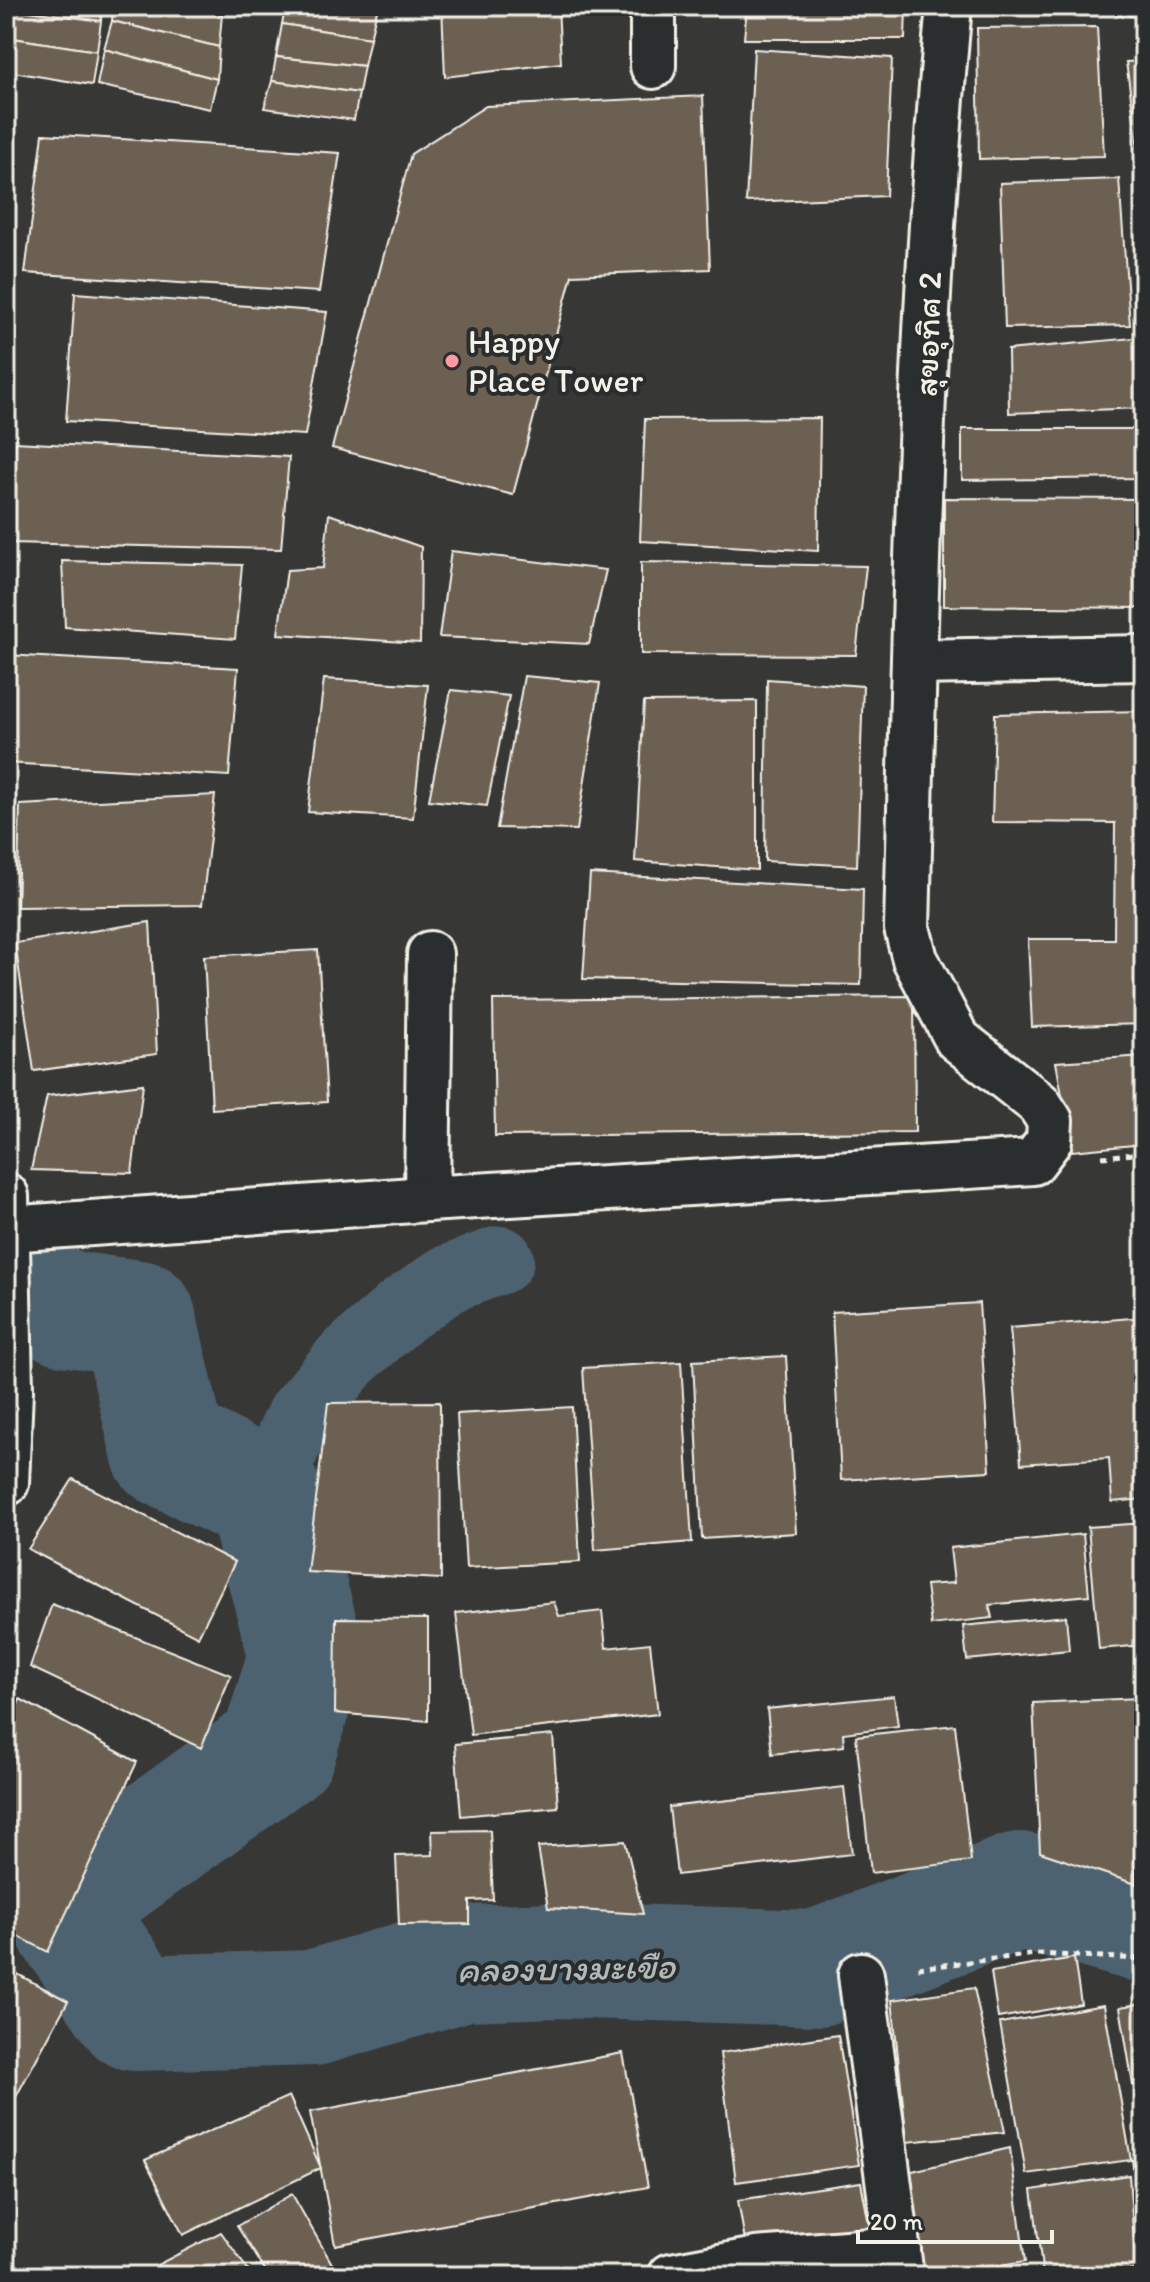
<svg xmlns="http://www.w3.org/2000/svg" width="1150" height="2282" font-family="Itim,'Playpen Sans Thai',sans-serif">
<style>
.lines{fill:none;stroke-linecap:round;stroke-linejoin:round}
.canal{stroke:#4d6270;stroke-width:68}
.river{stroke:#4d6270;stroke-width:116}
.building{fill:#6c6053;stroke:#f4f1e8;stroke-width:2}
.minor-casing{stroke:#f4f1e8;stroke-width:50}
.path{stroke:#f4f1e8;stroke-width:5;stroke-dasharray:6 6;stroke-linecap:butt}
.minor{stroke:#2a2d2e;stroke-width:44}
.poi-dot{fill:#ff9aa2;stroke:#2a2d2e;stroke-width:3}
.labels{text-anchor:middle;stroke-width:8;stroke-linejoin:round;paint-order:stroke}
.street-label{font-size:34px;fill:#f4f1e8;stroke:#2a2d2e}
.poi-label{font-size:34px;fill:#f4f1e8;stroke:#2a2d2e;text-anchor:start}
.water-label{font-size:36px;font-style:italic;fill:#b1b8b8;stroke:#2a2d2e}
</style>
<rect width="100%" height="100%" fill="#373735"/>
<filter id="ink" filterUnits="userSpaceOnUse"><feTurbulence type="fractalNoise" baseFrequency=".0125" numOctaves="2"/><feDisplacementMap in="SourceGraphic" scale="16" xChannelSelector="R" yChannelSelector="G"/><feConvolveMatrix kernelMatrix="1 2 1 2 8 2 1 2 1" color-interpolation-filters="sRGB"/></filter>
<g filter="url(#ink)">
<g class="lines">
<path class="canal" d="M264,1496L299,1417L347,1359L402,1311L448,1279L500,1260"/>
<path class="river" d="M6,1285L70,1309L138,1318L169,1450L264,1496L301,1633L306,1658L278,1749L86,1888L74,1926L135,2013L313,2008L464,1963L558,1960L817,1968L1020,1890L1144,1925"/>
</g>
<g class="building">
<path d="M6,6H102L101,21L6,8Z"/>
<path d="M113,6H183L222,14L219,47L112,21Z"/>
<path d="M183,6H224L222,14Z"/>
<path d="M286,6H378L370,38L282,24Z"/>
<path d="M442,6H558L561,63L445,77Z"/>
<path d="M747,6H906L905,39H744Z"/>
<path d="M1026,6H1144V17L1026,7Z"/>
<path d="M6,8L101,21L97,51L6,37Z"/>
<path d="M112,21L219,47L217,79L104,49Z"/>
<path d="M282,24L370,38L364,66L276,57Z"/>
<path d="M1097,27L1104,156L979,159L977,28Z"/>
<path d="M6,37L97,51L92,85L6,71Z"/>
<path d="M104,49L217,79L210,109L97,85Z"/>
<path d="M754,49L892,58L886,196L746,202Z"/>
<path d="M276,57L364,66L359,93L272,81Z"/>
<path d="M1144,61V191L1126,62Z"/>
<path d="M272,81L359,93L354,120L264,108Z"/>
<path d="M703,96L710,269L572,275L513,495L332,448L411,154L486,106Z"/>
<path d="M43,134L340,153L319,292L25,273Z"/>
<path d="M1119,179L1130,325L1005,328L1000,183Z"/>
<path d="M75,293L327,312L305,435L66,421Z"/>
<path d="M1143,337L1144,408L1009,413L1008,350Z"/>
<path d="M820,418L818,551L640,541L645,419Z"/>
<path d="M962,429H1144V478L962,480Z"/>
<path d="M15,442L289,457L281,549L9,543Z"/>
<path d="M944,498L1144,499V608L944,606Z"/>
<path d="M329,514L421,547L420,643L278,634L287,570L323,568Z"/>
<path d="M451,551L606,570L589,644L439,637Z"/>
<path d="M62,561L242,565L235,639L65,627Z"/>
<path d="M641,562L866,566L856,655L641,654Z"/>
<path d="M6,655L238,668L229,776L6,763Z"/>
<path d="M524,676L600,683L577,830L497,828Z"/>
<path d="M324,679L428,685L413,818L308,812Z"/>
<path d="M767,679L863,686L857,866L765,861Z"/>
<path d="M451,690L509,696L487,806L429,800Z"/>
<path d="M757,701V870L635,861L644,702Z"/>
<path d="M1144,711V1024L1032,1027L1028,939H1114L1115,823L992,822L995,714Z"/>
<path d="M215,795L202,905L17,907L20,805Z"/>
<path d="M590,874L863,889L861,985L583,979Z"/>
<path d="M150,922L157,1054L34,1071L15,943Z"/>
<path d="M318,950L327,1102L212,1109L204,956Z"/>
<path d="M914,996L915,1132L495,1136L493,1000Z"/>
<path d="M1144,1056V1144L1072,1151L1056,1062Z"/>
<path d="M143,1084L132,1173L31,1170L47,1096Z"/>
<path d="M979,1303L990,1471L841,1480L832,1312Z"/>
<path d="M1144,1317V1499L1112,1502L1109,1458L1021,1464L1010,1328Z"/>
<path d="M786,1356L796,1533L702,1539L693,1361Z"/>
<path d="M681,1362L692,1542L595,1550L583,1368Z"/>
<path d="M440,1402L441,1579L307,1572L328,1403Z"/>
<path d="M572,1407L580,1562L466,1568L457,1414Z"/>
<path d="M73,1479L235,1562L198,1637L28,1549Z"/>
<path d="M1144,1523V1645L1099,1649L1088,1527Z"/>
<path d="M1083,1534L1089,1595L989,1605L992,1618L931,1625L926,1585L954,1583L950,1548Z"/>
<path d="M554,1602L559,1616L602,1611L606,1648L650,1643L658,1714L471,1735L456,1613Z"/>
<path d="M52,1604L231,1675L201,1748L30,1667Z"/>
<path d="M1066,1616L1069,1650L967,1660L963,1626Z"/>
<path d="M336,1618L428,1619V1721L335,1713Z"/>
<path d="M894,1696L898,1726L843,1733L844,1746L772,1754L767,1709Z"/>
<path d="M1139,1698L1143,1828L1134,1829L1136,1884L1040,1852L1033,1703Z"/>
<path d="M20,1699L137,1762L48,1952L6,1930V1730Z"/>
<path d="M955,1725L971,1861L871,1873L856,1736Z"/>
<path d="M553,1735L558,1807L461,1816L455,1744Z"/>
<path d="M844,1787L852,1854L677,1875L669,1807Z"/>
<path d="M490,1830L493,1900L470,1901V1924L399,1925L396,1856L433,1855L432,1831Z"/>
<path d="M625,1841L643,1914L548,1908L538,1847Z"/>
<path d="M1074,1958L1081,2004L998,2018L991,1972Z"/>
<path d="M6,1968L68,2001L6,2115Z"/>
<path d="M974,1988L1005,2132L907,2142L892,2000Z"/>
<path d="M1144,2003V2083L1133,2085L1120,2007Z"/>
<path d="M1104,2005L1131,2160L1026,2174L1000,2023Z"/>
<path d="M838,2035L859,2165L736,2182L720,2053Z"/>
<path d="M623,2053L648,2187L335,2245L310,2112Z"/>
<path d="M289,2096L321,2168L183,2235L145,2160Z"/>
<path d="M1010,2148L1025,2262L940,2276H921L908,2172Z"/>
<path d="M1144,2158V2230L1132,2160Z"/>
<path d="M1129,2175L1136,2270L1088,2276H1043L1032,2190Z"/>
<path d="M861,2182L877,2266L751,2276L738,2200Z"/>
<path d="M292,2194L339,2276H269L237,2226Z"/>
<path d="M221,2232L252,2276H165L157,2265Z"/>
</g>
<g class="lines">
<defs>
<g id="minor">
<path d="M653,6V66"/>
<path d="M914,662L1144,658"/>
<path d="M6,1196L10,1391L6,1483"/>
<path d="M427,1199L430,954"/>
<path d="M8,1229L427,1199L1033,1162L1049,1141L1050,1121L1039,1104L957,1039L915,959L907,928C915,621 920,312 949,6"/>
<path d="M861,1975L901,2276"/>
<path d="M671,2276L756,2260L898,2249"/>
</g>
</defs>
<use href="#minor" class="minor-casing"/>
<g class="path">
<path d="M1102,1157L1144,1153"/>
<path d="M918,1968L1036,1954L1144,1959"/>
</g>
<use href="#minor" class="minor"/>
</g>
</g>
<circle class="poi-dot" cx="452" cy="361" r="8"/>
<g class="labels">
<g class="street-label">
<text transform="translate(927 334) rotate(-88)" y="12">สุขอุทิศ 2</text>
</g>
<g class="poi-label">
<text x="468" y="353">Happy<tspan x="468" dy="39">Place Tower</tspan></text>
</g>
<g class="water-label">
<text transform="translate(566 1967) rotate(-1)" y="13">คลองบางมะเขือ</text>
</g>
</g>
<rect width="1150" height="2282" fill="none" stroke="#2a2d2e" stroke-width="32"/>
<rect x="16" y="16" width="1118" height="2250" fill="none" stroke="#f4f1e8" stroke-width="3" filter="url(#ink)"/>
<path d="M858 2230v12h194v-12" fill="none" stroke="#f4f1e8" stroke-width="4"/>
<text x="870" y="2230" font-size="24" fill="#f4f1e8" stroke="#2a2d2e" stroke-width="6" paint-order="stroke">20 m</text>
</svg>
